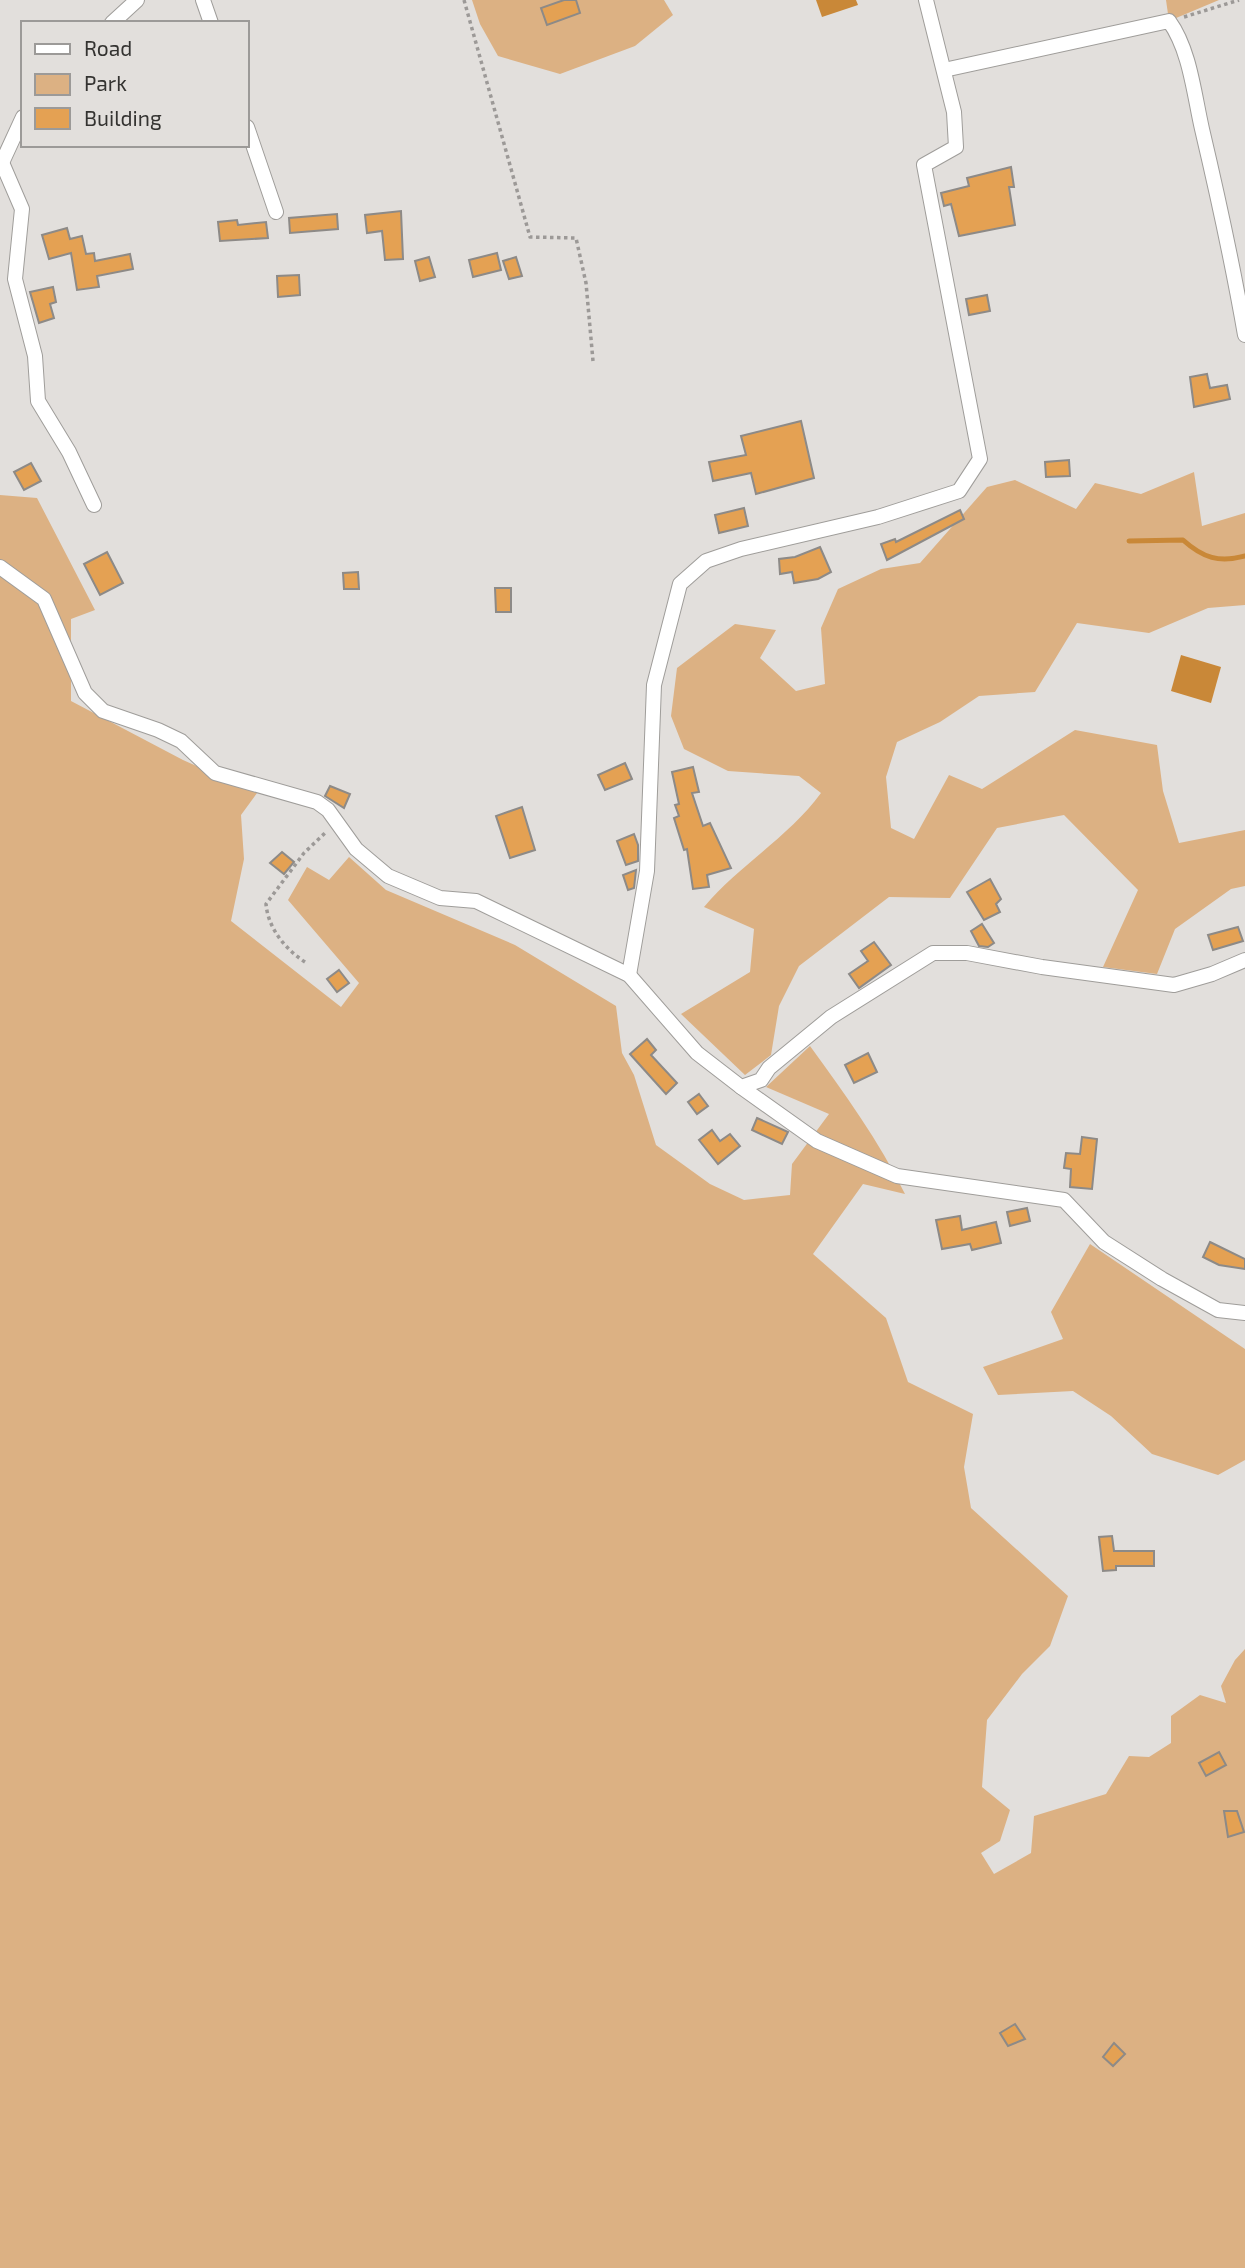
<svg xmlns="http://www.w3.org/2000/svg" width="1245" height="2268" font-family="'Exo 2',sans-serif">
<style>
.green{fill:#dcb183}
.water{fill:#c98838}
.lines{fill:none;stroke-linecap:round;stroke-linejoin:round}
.stream{stroke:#c98838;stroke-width:5}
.building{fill:#e4a153;stroke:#8d8a87;stroke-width:2}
.minor-casing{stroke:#9f9d9a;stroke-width:16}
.path{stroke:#9c9997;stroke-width:3.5;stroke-dasharray:3.5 3.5;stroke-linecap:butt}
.minor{stroke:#fff;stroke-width:14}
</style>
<rect width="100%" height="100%" fill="#e2dfdc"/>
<g class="green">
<path d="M472,0H664L673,15L635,46L560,74L498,56L480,24Z"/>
<path d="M1166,0H1219L1169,21Z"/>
<path d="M1194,472L1202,526L1245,513V605L1208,608L1149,633L1077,623L1035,692L979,696L940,722L897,742L886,777L891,828L914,839L949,775L982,789L1075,730L1157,745L1163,791L1179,843L1245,830V886L1231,889L1175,929L1157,974L1103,967L1138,890L1064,815L997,828L950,898L889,897L799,966L779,1006L771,1055L745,1075L681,1014L750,972L754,929L704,907C739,865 789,837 821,793L799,776L728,771L684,749L671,716L677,668L735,624L776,630L760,658L796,691L825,684L821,628L838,589L881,569L920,563L987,487L1015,480L1076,509L1095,483L1141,494Z"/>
<path d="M0,495L37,498L95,610L71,619V701L183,760L257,793L241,815L244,859L231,921L341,1007L359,983L288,900L307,867L329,880L349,857L386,890L515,945L616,1006L622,1053L634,1075L656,1145L710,1184L744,1200L790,1195L792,1164L829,1114L766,1087L810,1046C845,1094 879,1141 905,1194L863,1184L813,1254L886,1318L908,1382L973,1414L964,1467L971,1508L1068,1596L1050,1646L1022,1674L987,1720L982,1787L1010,1810L1000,1841L981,1853L994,1874L1031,1853L1034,1816L1106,1794L1129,1756L1149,1757L1171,1743V1716L1200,1695L1226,1703L1221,1686L1235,1660L1245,1649V2268H0Z"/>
<path d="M1090,1244L1245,1349V1460L1218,1475L1152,1454L1111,1416L1073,1391L998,1395L983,1367L1063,1339L1051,1312Z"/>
</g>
<g class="water">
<path d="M816,0H856L858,5L822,17Z"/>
<path d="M1181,655L1221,667L1211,703L1171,691Z"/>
</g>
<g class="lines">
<path class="stream" d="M1129,541L1183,540C1203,558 1219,563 1245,556"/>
</g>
<g class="building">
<path d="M564,0H576L580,13L547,25L541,8Z"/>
<path d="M1011,167L1014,187H1009L1015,225L959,236L951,204L944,206L941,193L969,186L967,178Z"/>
<path d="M401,211L403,259L385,260L382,231L367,233L365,215Z"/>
<path d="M337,214L338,229L290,233L289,218Z"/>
<path d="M237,220L238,225L266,222L268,238L220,241L218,222Z"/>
<path d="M67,228L70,239L82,236L86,254L94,253L95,261L130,254L133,269L97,276L99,287L77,290L71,253L49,259L42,235Z"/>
<path d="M497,253L501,270L473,277L469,260Z"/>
<path d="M429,257L435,277L420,281L415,261Z"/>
<path d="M516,257L522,276L509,279L503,261Z"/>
<path d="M299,275L300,295L278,297L277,276Z"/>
<path d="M53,287L56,302L50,304L54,318L39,323L30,292Z"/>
<path d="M987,295L990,311L969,315L966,299Z"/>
<path d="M1207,374L1210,388L1227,385L1230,399L1194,407L1190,377Z"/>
<path d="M801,421L814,478L756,494L751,473L713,481L709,462L746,455L741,436Z"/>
<path d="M1069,460L1070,476L1046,477L1045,462Z"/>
<path d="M31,463L41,481L24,490L14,472Z"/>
<path d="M744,508L748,526L719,533L715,515Z"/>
<path d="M960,510L964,519L887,560L881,544L895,539L896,542Z"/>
<path d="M820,547L831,572L818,579L794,583L792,572L780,574L779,559L795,557Z"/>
<path d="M107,552L123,583L100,595L84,564Z"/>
<path d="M358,572L359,589H344L343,573Z"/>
<path d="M495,588H511V612H496Z"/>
<path d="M625,763L632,779L605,790L598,775Z"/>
<path d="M693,767L699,792L692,793L703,826L710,823L731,868L707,875L709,887L693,889L687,849L684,850L674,818L679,816L675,805L679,804L672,772Z"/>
<path d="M330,786L350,794L344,808L325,796Z"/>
<path d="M522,807L535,850L510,858L496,816Z"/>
<path d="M634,834L638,845V861L626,865L617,841Z"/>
<path d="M282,852L294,862L284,874L270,863Z"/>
<path d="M636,870L634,888L628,890L623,875Z"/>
<path d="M990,879L1001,899L996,904L1000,912L984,920L967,892Z"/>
<path d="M982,924L994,943L988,947L979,946L971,931Z"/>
<path d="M1238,927L1243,941L1213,950L1208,935Z"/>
<path d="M874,942L891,965L859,988L849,974L868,961L861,951Z"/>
<path d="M339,970L349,983L337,992L327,979Z"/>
<path d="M647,1039L656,1050L651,1055L677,1083L666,1094L630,1054Z"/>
<path d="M868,1053L877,1072L854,1083L845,1065Z"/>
<path d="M699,1094L708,1106L697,1114L688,1102Z"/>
<path d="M757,1118L788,1132L782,1144L752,1130Z"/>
<path d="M712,1130L720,1141L730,1134L740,1146L718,1164L699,1140Z"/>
<path d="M1082,1137L1097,1139L1092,1189L1070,1187L1071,1169L1064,1168L1066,1153L1080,1154Z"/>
<path d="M1027,1208L1030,1221L1010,1226L1007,1212Z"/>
<path d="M960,1216L962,1230L996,1222L1001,1243L972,1250L970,1244L942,1249L936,1220Z"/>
<path d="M1210,1242L1245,1259V1269L1219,1265L1203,1257Z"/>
<path d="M1112,1536L1114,1551H1154V1566H1116V1570L1103,1571L1099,1537Z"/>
<path d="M1219,1752L1226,1765L1206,1776L1199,1763Z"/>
<path d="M1224,1811H1237L1244,1832L1228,1837Z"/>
<path d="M1015,2024L1025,2039L1008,2046L1000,2033Z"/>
<path d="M1114,2043L1125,2054L1113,2066L1103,2057Z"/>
</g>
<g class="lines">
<defs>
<g id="minor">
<path d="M203,0L211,23"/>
<path d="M112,23L137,0"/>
<path d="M944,70L1169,21C1190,50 1194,94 1202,129C1218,197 1233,266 1245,335"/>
<path d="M247,127L276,212"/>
<path d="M3,165L22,209L15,279L35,356L38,401L69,452L94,505"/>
<path d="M0,167L23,117"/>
<path d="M0,567L44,599L85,693L103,711L158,730L181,741L215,773L317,802L328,810L356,849L388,876L440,898L476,901L629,975L697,1053L741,1087L761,1080L769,1068L831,1017L933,953H967L1042,967L1174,985L1212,974L1245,960"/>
<path d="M629,975L647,871L654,685L680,584L706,561L741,549L878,517L959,491L980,459L924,165L956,147L954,112L926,0"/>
<path d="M741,1087L817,1141L897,1176L1064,1200L1104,1242L1162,1279L1218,1310L1245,1313"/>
</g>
</defs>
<use href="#minor" class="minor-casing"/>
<g class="path">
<path d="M464,0L530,237L576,238L586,283L593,361"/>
<path d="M1184,17L1239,0"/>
<path d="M305,962C285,949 268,928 266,904L304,853L325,833"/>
</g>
<use href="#minor" class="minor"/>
</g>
<rect x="21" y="21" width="228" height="126" fill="#e2dfdc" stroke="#9c9a98" stroke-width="2"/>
<rect x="35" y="44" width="35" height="10" fill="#ffffff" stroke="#9c9a98" stroke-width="2"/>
<text x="84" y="56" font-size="21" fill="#343331">Road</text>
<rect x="35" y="74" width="35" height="21" fill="#dcb183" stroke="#9c9a98" stroke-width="2"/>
<text x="84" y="91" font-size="21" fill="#343331">Park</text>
<rect x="35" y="108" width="35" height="21" fill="#e4a153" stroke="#9c9a98" stroke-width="2"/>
<text x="84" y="126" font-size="21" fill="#343331">Building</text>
</svg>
